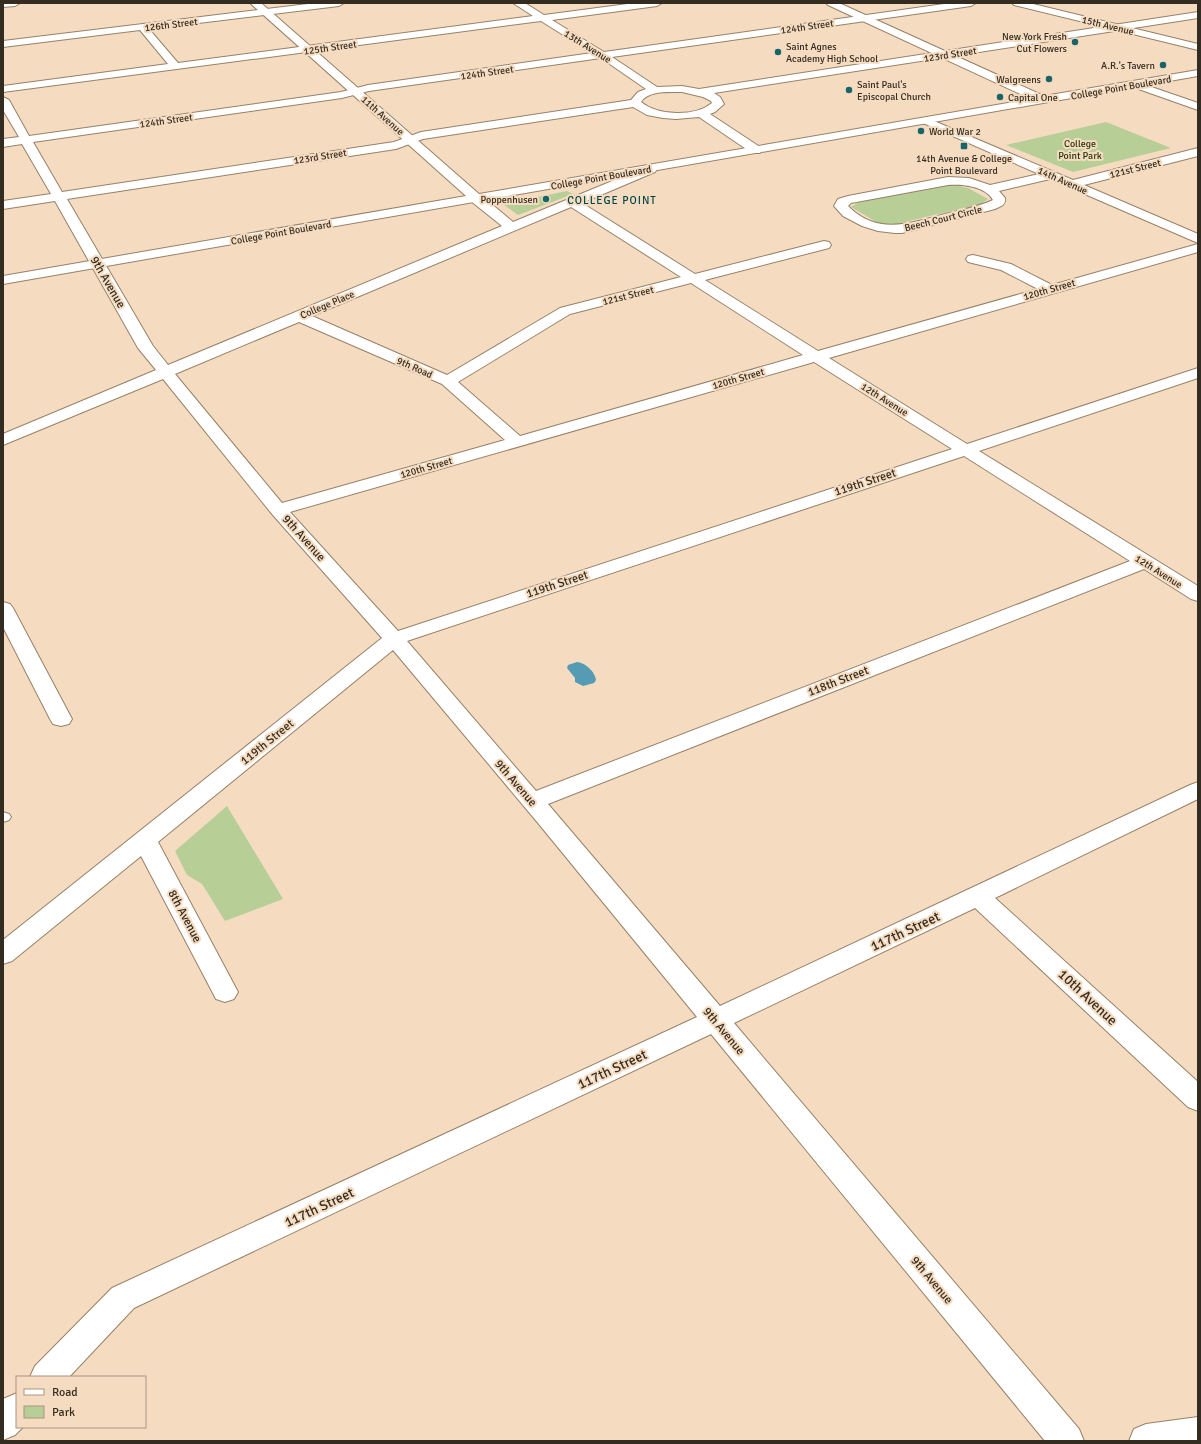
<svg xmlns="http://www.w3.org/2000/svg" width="1201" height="1444" font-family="Signika,sans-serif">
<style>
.green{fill:#b8ce97}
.water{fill:#549bb3}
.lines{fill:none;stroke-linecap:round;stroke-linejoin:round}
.lane-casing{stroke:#978167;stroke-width:2}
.street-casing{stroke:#978167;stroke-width:2}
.secondary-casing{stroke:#978167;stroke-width:2}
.lane{fill:#fff;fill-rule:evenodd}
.street{fill:#fff;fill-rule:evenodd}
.secondary{fill:#fff;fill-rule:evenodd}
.poi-dot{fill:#17656b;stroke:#f5dcc0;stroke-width:1.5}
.labels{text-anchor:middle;stroke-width:4;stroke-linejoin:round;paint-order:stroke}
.far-street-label{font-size:10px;fill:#352c21;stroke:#f5dcc0}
.far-poi-label{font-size:10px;fill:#352c21;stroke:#f5dcc0;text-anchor:end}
.far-park-label{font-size:10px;fill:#28360c;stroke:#f5dcc0}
.far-neighbourhood-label{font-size:11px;letter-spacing:1px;fill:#004448;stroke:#f5dcc0}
.street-label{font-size:12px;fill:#352c21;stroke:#f5dcc0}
.near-street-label{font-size:14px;fill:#352c21;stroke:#f5dcc0}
</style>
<rect width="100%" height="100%" fill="#f5dcc0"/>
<g class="green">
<path d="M1106,122L1171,148L1073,172L1006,145Z"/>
<path d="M949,184L968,188L988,199L981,204L892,225L878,223L851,207L859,202Z"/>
<path d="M567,191L573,194L518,215L503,204Z"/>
<path d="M227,806L283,899L225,921L202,884L187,875L175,851Z"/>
</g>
<path class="water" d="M577,662C586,663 595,672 596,680L594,683L583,686L575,682V678L567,668L568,665Z"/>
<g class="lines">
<defs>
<path id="lane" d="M3,812L9,814L11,817L9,820L3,822Z"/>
<g id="street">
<path d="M316,3H344L339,6L149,29L178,63L533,16L513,3H525L544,15L635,3H662L657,6L552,20L604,52L951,3H976L971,6L612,57L657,87L682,86L699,89L1198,12V18L714,93L720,97L724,104L715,112L710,114L760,147L762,150L760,153H752L699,117L676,119L663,118L647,115L633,107L423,139L396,149L67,199L153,346L168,365L502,226L472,202L471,199L472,196H482L513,222L651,165L655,166L657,169L655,172L582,203L695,274L824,241L829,242L831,245L829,248L705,280L818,351L1038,289L1001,270L968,262L966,259L968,256L973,255L1011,264L1052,285L1198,244V252L829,358L967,444L1198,368V378L979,451L1198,586V601L1191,599L1144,569L548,804L720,1006L1190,785L1198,782V799L995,898L1198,1082V1111L1188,1107L975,908L734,1023L1079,1429L1084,1441H1045L711,1034L134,1308L69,1377H30L35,1366L112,1288L697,1017L538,823L393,650L158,842L238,992L234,999L225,1002L216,999L141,856L12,961L3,964V940L382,638L272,514L163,379L3,445V434L156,370L138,348L55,201L3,209V201L51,194L22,144L3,147V139L19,137L3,110V97L9,100L29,136L341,92L368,85L592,53L541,21L3,92V86L168,64L140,30L3,47V41ZM601,58L646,89L638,92L631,100L421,132L394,142L62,192L33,142L342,98L369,91ZM682,92L703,97L711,101L712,103C695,117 658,116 641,102C648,90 670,92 682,92ZM571,207L681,277L560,308L447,375L312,316ZM691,283L803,355L520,436L458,382L570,314ZM299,322L442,384L505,440L282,503L175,374ZM814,362L952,449L398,631L290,512ZM964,456L1130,561L536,791L407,641Z"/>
<path d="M1134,81L1198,103V110L1130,86L1129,84Z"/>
<path d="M927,118L1073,180L1198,148V156L1084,185L1198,234V243L1050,179L999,191L1005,198C1006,205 1001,206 995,209L902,233H895L878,231L862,226L843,216L834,206L838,199L848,196L948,177L969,178L990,185L1039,174L923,123L921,121L923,119ZM948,185C962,184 985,186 993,200C978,207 961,210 945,214C911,223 877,236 848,206L851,203Z"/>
<path d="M3,602L10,604L13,608L72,719L69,724L61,726L53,724L50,719L3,627Z"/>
<path d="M17,1393V1427H23L15,1435L3,1440V1399Z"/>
<path d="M1198,1417V1441H1129L1134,1429L1146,1424Z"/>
</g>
<g id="secondary">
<path d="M3,3H20L15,6L3,7Z"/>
<path d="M250,3H261L479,194L1031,99L828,5L826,3H839L1044,96L1198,70V76L3,284V276L466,196Z"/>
<path d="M1012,3H1029L1198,44V50L1014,5Z"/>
</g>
</defs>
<use href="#lane" class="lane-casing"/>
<use href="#street" class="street-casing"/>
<use href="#secondary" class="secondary-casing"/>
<use href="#lane" class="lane"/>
<use href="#street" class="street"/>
<use href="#secondary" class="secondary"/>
</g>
<g class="poi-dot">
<circle cx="1075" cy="42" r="4"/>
<circle cx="778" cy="52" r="4"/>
<circle cx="1163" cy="65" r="4"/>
<circle cx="1049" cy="79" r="4"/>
<circle cx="849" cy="90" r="4"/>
<circle cx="1000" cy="97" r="4"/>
<circle cx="921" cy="131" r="4"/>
<rect x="960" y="142" width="8" height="8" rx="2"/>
<circle cx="546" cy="199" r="4"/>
</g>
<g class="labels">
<g class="far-street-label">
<text transform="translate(171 24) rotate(-7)" y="4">126th Street</text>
<text transform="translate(1108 25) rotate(14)" y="4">15th Avenue</text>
<text transform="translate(807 26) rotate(-8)" y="4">124th Street</text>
<text transform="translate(588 46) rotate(32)" y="4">13th Avenue</text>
<text transform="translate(330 47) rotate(-8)" y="4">125th Street</text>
<text transform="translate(950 54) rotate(-9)" y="4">123rd Street</text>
<text transform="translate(487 72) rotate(-8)" y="4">124th Street</text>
<text transform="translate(1121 87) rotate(-10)" y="4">College Point Boulevard</text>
<text transform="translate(383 115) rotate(42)" y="4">11th Avenue</text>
<text transform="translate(166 120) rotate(-8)" y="4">124th Street</text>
<text transform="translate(320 156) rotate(-9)" y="4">123rd Street</text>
<text transform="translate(1135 168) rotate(-14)" y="4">121st Street</text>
<text transform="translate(601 177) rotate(-10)" y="4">College Point Boulevard</text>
<text transform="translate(1063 180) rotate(24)" y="4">14th Avenue</text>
<text transform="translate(943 218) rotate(-14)" y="4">Beech Court Circle</text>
<text transform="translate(281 232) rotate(-10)" y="4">College Point Boulevard</text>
<text transform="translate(1049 289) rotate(-16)" y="4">120th Street</text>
<text transform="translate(628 295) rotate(-14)" y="4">121st Street</text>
<text transform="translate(327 304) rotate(-23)" y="4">College Place</text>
<text transform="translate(415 367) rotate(24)" y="4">9th Road</text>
<text transform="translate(738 378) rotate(-16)" y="4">120th Street</text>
<text transform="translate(885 399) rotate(32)" y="4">12th Avenue</text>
<text transform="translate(426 467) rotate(-16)" y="4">120th Street</text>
<text transform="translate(1159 571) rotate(32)" y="4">12th Avenue</text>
</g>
<g class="far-poi-label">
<text x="1067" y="40">New York Fresh<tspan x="1067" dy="12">Cut Flowers</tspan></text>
<text x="786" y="50" text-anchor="start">Saint Agnes<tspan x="786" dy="12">Academy High School</tspan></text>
<text x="1155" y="69">A.R.'s Tavern</text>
<text x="1041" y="83">Walgreens</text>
<text x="857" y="88" text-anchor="start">Saint Paul's<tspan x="857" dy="12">Episcopal Church</tspan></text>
<text x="1008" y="101" text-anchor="start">Capital One</text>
<text x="929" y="135" text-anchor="start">World War 2</text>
<text x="964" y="162" text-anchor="middle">14th Avenue &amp; College<tspan x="964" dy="12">Point Boulevard</tspan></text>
<text x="538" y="203">Poppenhusen</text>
</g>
<g class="far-park-label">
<text x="1080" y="147">College<tspan x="1080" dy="12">Point Park</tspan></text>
</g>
<g class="far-neighbourhood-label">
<text x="612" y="204">COLLEGE POINT</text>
</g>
<g class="street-label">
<text transform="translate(108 282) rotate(60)" y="4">9th Avenue</text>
<text transform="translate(865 482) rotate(-18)" y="4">119th Street</text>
<text transform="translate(304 538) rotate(48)" y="4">9th Avenue</text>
<text transform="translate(557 584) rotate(-18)" y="4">119th Street</text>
<text transform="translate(838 681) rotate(-21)" y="4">118th Street</text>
<text transform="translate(267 742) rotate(-39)" y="4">119th Street</text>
<text transform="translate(516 783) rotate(49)" y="4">9th Avenue</text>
<text transform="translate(185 916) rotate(62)" y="4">8th Avenue</text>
<text transform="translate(724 1031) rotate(50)" y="4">9th Avenue</text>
<text transform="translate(932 1280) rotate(50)" y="4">9th Avenue</text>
</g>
<g class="near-street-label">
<text transform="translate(905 931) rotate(-25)" y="5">117th Street</text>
<text transform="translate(1088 997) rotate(43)" y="5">10th Avenue</text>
<text transform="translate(612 1069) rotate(-25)" y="5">117th Street</text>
<text transform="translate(319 1207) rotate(-25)" y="5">117th Street</text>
</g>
</g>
<rect width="1201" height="1444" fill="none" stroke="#352c21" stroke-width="8"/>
<rect x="16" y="1376" width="130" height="52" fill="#f5dcc0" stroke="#a89680"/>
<rect x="24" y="1389" width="20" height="6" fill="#ffffff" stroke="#a89680"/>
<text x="52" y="1396" font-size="12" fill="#352c21">Road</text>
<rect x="24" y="1406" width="20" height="12" fill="#b8ce97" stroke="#a89680"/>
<text x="52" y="1416" font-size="12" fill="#352c21">Park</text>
</svg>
